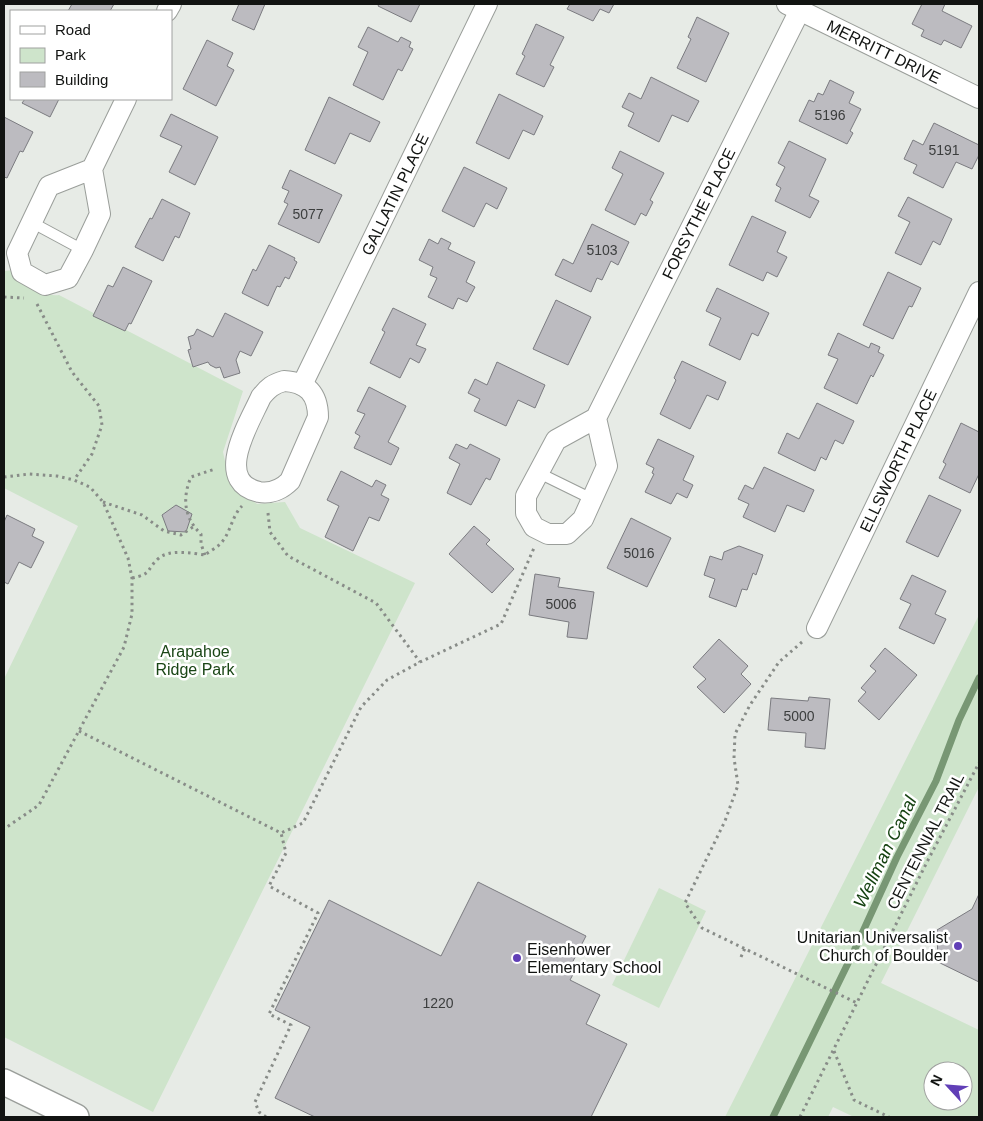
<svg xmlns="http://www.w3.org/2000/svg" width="983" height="1121" font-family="Arial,sans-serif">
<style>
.green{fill:#cee4cb;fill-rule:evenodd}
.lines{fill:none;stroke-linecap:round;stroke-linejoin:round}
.stream{stroke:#789774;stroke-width:7}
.building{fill:#bcbbc0;stroke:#7b7b80}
.service-casing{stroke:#9a9e9a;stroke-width:12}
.minor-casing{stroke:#9a9e9a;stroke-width:22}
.tertiary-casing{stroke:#9a9e9a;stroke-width:28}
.path{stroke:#888c88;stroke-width:3;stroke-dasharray:2.5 4;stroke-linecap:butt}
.service{stroke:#fff;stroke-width:10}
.minor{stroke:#fff;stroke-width:20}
.tertiary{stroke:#fff;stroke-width:25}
.poi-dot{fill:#613fb7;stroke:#fff;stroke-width:2}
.labels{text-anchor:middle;stroke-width:5;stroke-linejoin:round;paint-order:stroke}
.number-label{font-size:14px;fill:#3c3e3e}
.street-label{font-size:16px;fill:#121412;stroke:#fff}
.park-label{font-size:16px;fill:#1a4616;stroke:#fff}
.poi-label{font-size:16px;fill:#121412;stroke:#fff;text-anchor:end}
.water-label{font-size:18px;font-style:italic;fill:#123f0e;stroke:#fff}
</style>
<rect width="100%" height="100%" fill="#e7ebe6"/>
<g class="green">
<path d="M14,270C27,282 41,297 59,295L243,391L223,452L230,484L257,504L285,502L300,528L415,583L153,1112L4,1037V679L78,526L4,488V271Z"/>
<path d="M979,615V787L881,983L979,1030V1117H854L833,1107L828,1117H725ZM933,1071H963V1101H933Z"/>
<path d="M659,888L706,911L659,1008L612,985Z"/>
</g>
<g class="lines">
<path class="stream" d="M773,1117L854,951L897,857L936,781L959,720L979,678"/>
</g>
<g class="building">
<path d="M72,4H114L110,11H68Z"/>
<path d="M239,4H265L254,30L232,20Z"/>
<path d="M379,4H420L411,22L378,6Z"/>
<path d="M570,4H614L609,13L600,9L593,21L567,9Z"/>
<path d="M922,4H945L942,11L972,26L961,48L944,40L941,45L921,36L924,30L912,24Z"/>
<path d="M697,17L729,33L706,82L677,68L691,39L688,37Z"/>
<path d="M536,24L564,37L550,65L554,67L544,87L516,74L525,56L522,54Z"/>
<path d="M368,27L398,42L401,37L411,42L409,47L413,49L402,71L398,69L383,100L353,85L368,52L358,47Z"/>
<path d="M207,40L233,53L227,66L234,70L216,106L183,89Z"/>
<path d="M651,77L699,101L688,122L672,115L659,142L628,126L634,113L622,107L629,93L641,99Z"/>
<path d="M830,80L854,92L849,103L861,109L850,131L853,133L847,144L799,121L809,100L814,102L818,93L823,95Z"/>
<path d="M499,94L543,116L534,135L523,130L509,159L476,143Z"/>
<path d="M329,97L380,122L370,142L350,133L335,164L305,150Z"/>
<path d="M25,99H59L50,117L22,103Z"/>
<path d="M171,114L218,137L195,185L169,172L182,146L160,136Z"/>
<path d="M4,117L33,132L23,152L20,151L7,178L4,177Z"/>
<path d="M934,123L979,145V155L972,169L956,162L943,188L913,173L917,165L904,159L913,140L923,145Z"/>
<path d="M789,141L826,159L809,196L819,201L810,218L775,201L781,188L776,185L785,167L778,163Z"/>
<path d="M620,151L664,173L650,200L653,202L646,216L641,213L635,225L605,210L623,174L612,168Z"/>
<path d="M464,167L507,188L497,209L486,203L474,227L442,211Z"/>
<path d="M290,170L342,195L319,243L278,224L288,204L284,202L289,191L282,188Z"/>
<path d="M908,197L952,219L940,245L933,241L921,265L895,253L910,222L898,216Z"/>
<path d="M162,199L190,213L179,238L175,236L163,261L135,247L150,218L152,219Z"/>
<path d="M752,216L786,232L777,252L787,257L777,277L767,272L763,281L729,265Z"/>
<path d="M592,224L629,242L618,265L611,261L602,280L597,278L591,292L555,275L563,259L573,264Z"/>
<path d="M441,238L451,243L448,249L475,262L466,282L475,287L467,302L458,298L453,309L428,297L437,278L430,275L433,267L419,260L429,239L438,244Z"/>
<path d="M269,245L295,258L294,260L297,262L289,279L285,277L280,287L277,286L268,306L242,293L253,269L256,271Z"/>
<path d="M123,267L152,281L131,324L129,323L125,331L93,316L108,285L113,287Z"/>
<path d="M888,272L921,288L912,307L909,306L893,339L863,325Z"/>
<path d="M717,288L769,313L758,336L752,333L740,360L709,345L721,318L706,311Z"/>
<path d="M556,300L591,317L568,365L533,349Z"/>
<path d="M393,308L426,324L416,345L426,349L419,363L410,358L400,378L370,363L385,332L382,330Z"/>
<path d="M225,313L263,332L251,356L240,351L236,360L240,373L224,378L220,367L216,368L210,365L208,362L193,367L188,350L191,349L188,337L194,335L197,329L213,337Z"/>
<path d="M838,333L869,348L871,343L880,347L878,352L884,355L873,377L871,375L857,404L824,388L838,359L828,355Z"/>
<path d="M682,361L726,382L718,400L707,395L690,429L660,414L676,380L674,378Z"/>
<path d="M497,362L545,385L535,408L518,400L506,426L474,411L480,399L468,393L475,379L487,385Z"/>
<path d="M369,387L406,406L388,442L399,448L391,465L354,448L360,436L355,433L365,414L357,411Z"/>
<path d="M817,403L854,421L843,444L835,440L826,460L821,457L815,471L778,453L787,433L799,439Z"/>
<path d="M961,423L979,432V474L970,493L939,478L946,464L943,462Z"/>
<path d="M658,439L694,456L683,480L693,485L687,498L677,493L671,504L645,492L654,474L652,473L654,468L646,464Z"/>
<path d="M456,444L467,449L470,444L500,459L490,480L486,478L471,505L447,493L460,464L449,458Z"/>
<path d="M764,467L814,490L804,512L787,505L775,532L743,517L749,504L738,499L745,485L753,489Z"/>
<path d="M341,471L372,487L376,480L386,485L381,495L389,499L379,521L369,517L353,551L325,537L339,506L327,500Z"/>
<path d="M929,495L961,510L938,557L906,542Z"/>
<path d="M176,505L192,514L186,532L168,531L162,515Z"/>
<path d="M7,515L35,529L32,536L44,542L31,568L19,562L8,584L4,582V522Z"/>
<path d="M631,518L671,538L647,587L607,568Z"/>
<path d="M474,526L490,540L486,544L514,569L492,593L449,554Z"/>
<path d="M739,546L763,555L756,575L753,573L747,590L742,589L736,607L709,597L715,579L704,575L710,556L722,560L724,552Z"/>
<path d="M535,574L560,578L558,587L594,592L587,639L567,637L569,622L529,615Z"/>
<path d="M912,575L946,591L935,614L946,619L934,644L899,628L911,604L900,599Z"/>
<path d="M719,639L748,666L741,674L751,684L724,713L697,687L706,679L693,667Z"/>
<path d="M885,648L917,675L879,720L858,701L866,692L861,688L876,671L870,666Z"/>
<path d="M809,697L830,699L825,749L805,747L806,733L768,730L771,698L808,701Z"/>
<path d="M478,882L586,936L571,965L577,967L570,980L600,995L586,1024L627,1044L591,1117H315L275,1098L310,1027L275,1010L329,900L441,956Z"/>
<path d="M979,894V982L938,962L937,930L972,909Z"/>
</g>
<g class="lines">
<defs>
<g id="service">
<path d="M31,222L83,250"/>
<path d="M539,473L592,499"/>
</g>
<g id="minor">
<path id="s1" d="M787,4L979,98"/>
<path d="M167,11L171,4"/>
<path d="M92,169L49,186L17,253L22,272L45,285L68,278L83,250L100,214L92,169L126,99"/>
<path d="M284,381C307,382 318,394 318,417L290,481C282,489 271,494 259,492C212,481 250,422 261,397C268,388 273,384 284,381Z"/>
<path id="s2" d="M302,385L487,4"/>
<path id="s3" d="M596,418L607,466L583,519L567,534H548L534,527L526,513V496L556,440L596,418L800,10"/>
<path id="s4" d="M817,628L979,292"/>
</g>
<path id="tertiary" d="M4,1082L76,1117"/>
</defs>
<use href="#service" class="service-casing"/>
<use href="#minor" class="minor-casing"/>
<use href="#tertiary" class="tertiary-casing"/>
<g class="path">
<path d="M4,297L24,298"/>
<path d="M37,304L72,372L99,406L102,425L92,454L74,480"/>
<path d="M4,477L29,474L57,476L74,480L90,487L103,502L128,558L132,578V614L124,647L39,805L4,829"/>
<path d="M103,502L142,515L164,531L181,535L193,527"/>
<path d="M268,513L270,532L288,556L376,603L420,662"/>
<path d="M205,555L201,544V534C184,518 182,498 191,477L215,469"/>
<path d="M132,578C153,574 146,569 159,558C170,549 192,553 205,555C210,551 218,547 222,542C231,531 232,516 242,506"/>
<path d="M802,642L779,662L750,705L735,734L734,758L738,785L725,821L685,903L702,928L857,1003"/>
<path d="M79,731L281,833L303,823L361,707L387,680L420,662L501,624L534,548"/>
<path d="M741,957L745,948"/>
<path d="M834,1051L854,1100L889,1117"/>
<path d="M266,1117L259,1112L255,1102L291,1025L269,1014L318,913L269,886L286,853L281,833"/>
<path d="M800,1117L927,862L979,763"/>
</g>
<use href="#service" class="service"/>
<use href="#minor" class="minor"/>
<use href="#tertiary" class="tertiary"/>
</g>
<g class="poi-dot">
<circle cx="958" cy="946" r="5"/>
<circle cx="517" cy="958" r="5"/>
</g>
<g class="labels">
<g class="number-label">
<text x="830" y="120">5196</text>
<text x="944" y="155">5191</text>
<text x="308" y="219">5077</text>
<text x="602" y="255">5103</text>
<text x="639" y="558">5016</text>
<text x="561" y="609">5006</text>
<text x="799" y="721">5000</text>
<text x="438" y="1008">1220</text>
</g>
<g class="street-label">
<text dy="6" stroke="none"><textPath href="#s1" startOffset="108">MERRITT DRIVE</textPath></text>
<text dy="6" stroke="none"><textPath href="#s2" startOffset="212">GALLATIN PLACE</textPath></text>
<text dy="6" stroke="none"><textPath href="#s3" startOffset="535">FORSYTHE PLACE</textPath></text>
<text dy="6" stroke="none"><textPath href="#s4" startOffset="186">ELLSWORTH PLACE</textPath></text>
<text transform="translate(925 841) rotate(-63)" y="6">CENTENNIAL TRAIL</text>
</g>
<g class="park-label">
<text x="195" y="657">Arapahoe<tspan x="195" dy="18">Ridge Park</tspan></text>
</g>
<g class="poi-label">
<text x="948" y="943">Unitarian Universalist<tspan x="948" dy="18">Church of Boulder</tspan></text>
<text x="527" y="955" text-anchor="start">Eisenhower<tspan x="527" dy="18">Elementary School</tspan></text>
</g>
<g class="water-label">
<text transform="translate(885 852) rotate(-64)" y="6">Wellman Canal</text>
</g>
</g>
<rect width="983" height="1121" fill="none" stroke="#121412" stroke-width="10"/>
<rect x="10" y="10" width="162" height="90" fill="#ffffff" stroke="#a0a1a0"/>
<rect x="20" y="26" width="25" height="8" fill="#ffffff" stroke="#a0a1a0"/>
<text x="55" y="35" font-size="15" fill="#121412">Road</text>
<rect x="20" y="48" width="25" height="15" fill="#cee4cb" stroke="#a0a1a0"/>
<text x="55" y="60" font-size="15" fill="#121412">Park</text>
<rect x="20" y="72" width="25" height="15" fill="#bcbbc0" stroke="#a0a1a0"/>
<text x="55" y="85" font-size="15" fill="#121412">Building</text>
<g transform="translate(948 1086) rotate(296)"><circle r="24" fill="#ffffff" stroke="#a0a1a0"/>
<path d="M0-4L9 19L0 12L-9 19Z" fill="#613fb7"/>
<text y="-8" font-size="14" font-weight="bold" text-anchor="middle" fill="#121412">N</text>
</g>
</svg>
